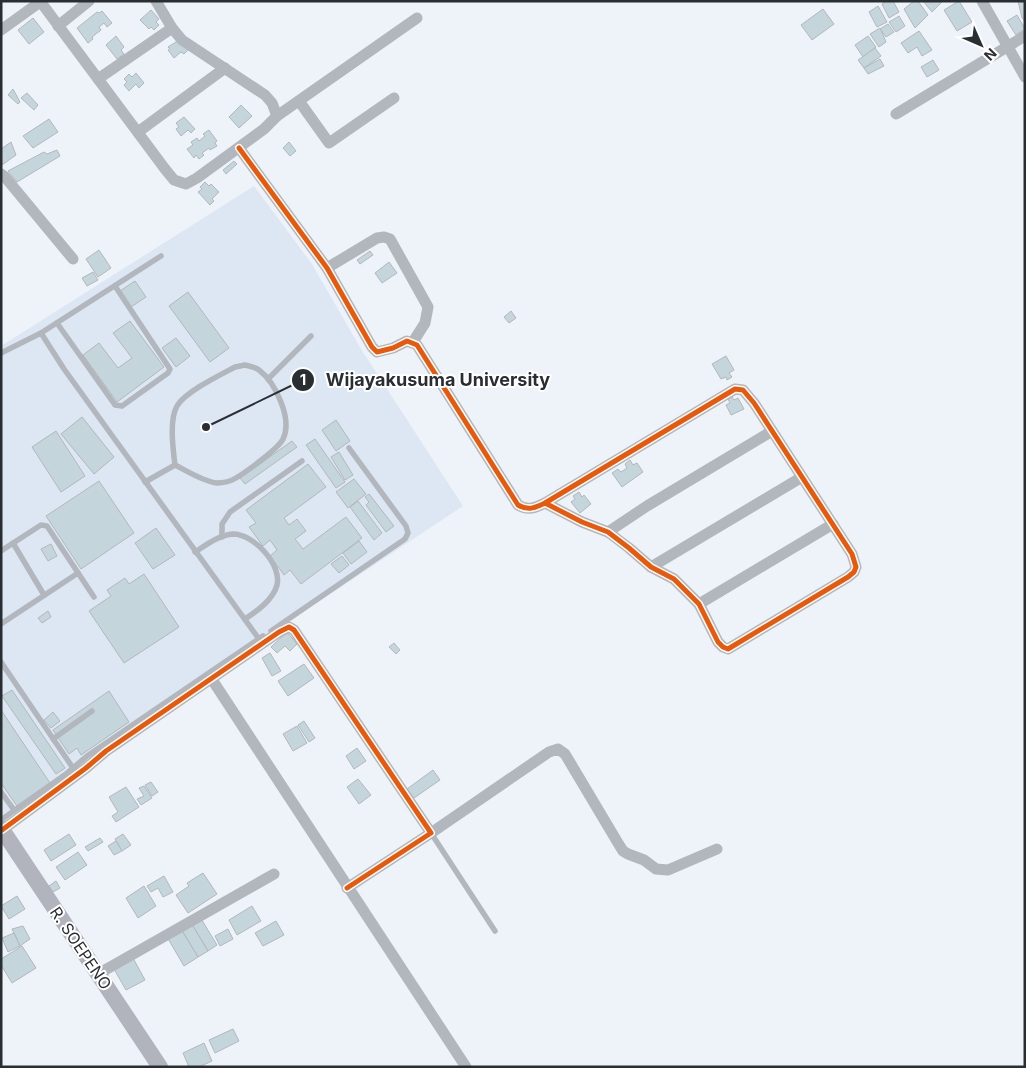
<svg xmlns="http://www.w3.org/2000/svg" width="1026" height="1068" font-family="Inter,sans-serif">
<style>
.built{fill:#dde7f3}
.building{fill:#c5d5dc;stroke:#b2b8bb}
.lines{fill:none;stroke-linecap:round;stroke-linejoin:round}
.lane{stroke:#b2b6bd;stroke-width:5.5}
.street{stroke:#b2b6bd;stroke-width:11}
.secondary{stroke:#b2b4bd;stroke-width:16}
.cycleway-casing{stroke:#fff;stroke-width:8}
.cycleway{stroke:#e8590c;stroke-width:5}
.labels{text-anchor:middle;stroke-width:4;stroke-linejoin:round;paint-order:stroke}
.street-label{font-size:16px;fill:#292e33;stroke:#fff}
.leader{fill:none;stroke:#292e33;stroke-width:2}
.callout-dot{fill:#292e33;stroke:#fff;stroke-width:2}
.mark-label{font-size:15px;text-anchor:middle;font-weight:bold;fill:#fff}
.callout-label{font-size:18px;text-anchor:middle;font-weight:bold;fill:#292e33;stroke:#fff;stroke-width:4;stroke-linejoin:round;paint-order:stroke}
</style>
<rect width="100%" height="100%" fill="#eef3f9"/>
<path class="built" d="M254,186L312,264L361,349L463,506L240,654L87,758L83,766L1,816V346Z"/>
<g class="building">
<path d="M887,1H893L899,12L889,18L882,4Z"/>
<path d="M914,1H918L928,15L915,28L904,9Z"/>
<path d="M923,1H941L942,2L932,12Z"/>
<path d="M959,1L972,22L957,31L944,10Z"/>
<path d="M1018,1H1025V21L1022,18Z"/>
<path d="M878,6L887,22L877,27L869,12Z"/>
<path d="M823,9L834,24L812,40L801,25Z"/>
<path d="M151,10L159,19L156,22L159,25L154,30L151,27L149,29L140,20Z"/>
<path d="M102,11L112,23L107,27L104,23L99,27L101,30L92,37L93,39L88,43L77,28L97,12L99,13Z"/>
<path d="M1017,15L1025,29L1016,35L1007,21Z"/>
<path d="M899,16L905,26L896,32L889,22Z"/>
<path d="M33,18L44,32L29,44L18,30Z"/>
<path d="M888,24L894,32L886,37L880,29Z"/>
<path d="M880,28L886,42L879,47L870,34Z"/>
<path d="M919,31L932,50L922,56L917,47L908,53L901,43Z"/>
<path d="M116,36L124,47L121,50L124,54L117,59L106,45Z"/>
<path d="M868,36L876,47L863,57L855,45Z"/>
<path d="M179,40L188,50L184,54L181,52L174,58L168,50L170,48L168,47Z"/>
<path d="M875,48L881,56L864,68L858,60Z"/>
<path d="M880,59L884,66L868,74L864,68Z"/>
<path d="M933,60L939,70L927,77L921,67Z"/>
<path d="M136,73L144,83L139,88L136,84L129,91L124,85L127,82L124,79L129,74L132,77Z"/>
<path d="M13,89L20,102L18,104L8,95Z"/>
<path d="M27,93L38,105L34,110L21,98Z"/>
<path d="M241,105L252,116L239,128L229,117Z"/>
<path d="M184,117L195,129L191,133L188,130L181,136L176,129L179,127L176,123Z"/>
<path d="M49,119L58,132L33,148L23,136Z"/>
<path d="M209,130L217,141L215,143L217,146L210,150L209,148L202,153L204,155L199,159L196,155L194,158L187,149L193,145L191,142L197,138L199,141L205,136L203,134Z"/>
<path d="M11,142L16,155L2,165L1,149Z"/>
<path d="M289,142L296,151L290,156L283,148Z"/>
<path d="M57,150L60,156L17,182L8,171L44,152L47,154Z"/>
<path d="M234,161L237,164L226,174L223,170Z"/>
<path d="M205,182L209,186L211,184L219,192L212,199L214,201L210,205L198,192L202,189L200,187Z"/>
<path d="M99,250L111,268L98,277L86,259Z"/>
<path d="M370,251L373,255L360,264L357,260Z"/>
<path d="M389,262L397,273L382,283L375,273Z"/>
<path d="M93,272L98,280L87,286L82,278Z"/>
<path d="M135,281L146,297L131,307L120,291Z"/>
<path d="M188,292L229,348L210,362L169,306Z"/>
<path d="M511,311L516,318L509,323L504,317Z"/>
<path d="M130,321L164,367L117,402L83,355L99,343L118,368L132,358L113,333Z"/>
<path d="M176,338L190,356L176,367L162,348Z"/>
<path d="M726,356L734,370L729,373L732,377L727,380L726,377L721,379L712,364Z"/>
<path d="M732,397L734,400L738,398L744,409L731,415L726,405L730,403L728,399Z"/>
<path d="M82,417L114,457L94,474L61,434Z"/>
<path d="M336,420L350,441L336,451L322,430Z"/>
<path d="M56,431L85,476L61,492L32,447Z"/>
<path d="M315,439L345,482L336,488L306,445Z"/>
<path d="M292,441L297,447L245,484L240,478Z"/>
<path d="M339,452L353,475L345,480L331,457Z"/>
<path d="M630,460L633,465L637,463L643,472L622,487L612,473L618,469L621,472L627,468L625,464Z"/>
<path d="M308,464L326,487L284,518L289,525L297,519L306,531L295,539L303,549L346,517L362,538L301,584L290,570L284,575L270,556L277,550L270,540L263,546L249,527L256,523L246,510Z"/>
<path d="M354,479L366,494L348,508L336,492Z"/>
<path d="M99,481L134,533L81,569L46,516Z"/>
<path d="M579,492L582,497L584,495L591,504L580,513L571,502L575,499L573,496Z"/>
<path d="M369,494L394,526L386,532L366,505L369,502L365,497Z"/>
<path d="M358,501L382,533L374,540L350,507Z"/>
<path d="M156,528L175,555L153,569L135,543Z"/>
<path d="M359,541L367,552L351,564L343,553Z"/>
<path d="M51,544L57,556L48,561L41,549Z"/>
<path d="M342,556L349,565L339,573L331,564Z"/>
<path d="M144,574L179,627L124,663L89,611L111,596L107,590L125,578L129,584Z"/>
<path d="M48,611L51,617L42,623L38,618Z"/>
<path d="M287,632L297,644L290,651L285,646L277,653L271,647Z"/>
<path d="M394,643L400,650L396,654L389,647Z"/>
<path d="M270,653L281,671L272,676L262,658Z"/>
<path d="M304,664L314,678L288,696L278,681Z"/>
<path d="M12,690L65,768L56,774L2,696Z"/>
<path d="M109,691L129,722L81,755L77,748L69,754L53,730Z"/>
<path d="M1,710L50,783L17,806L1,783Z"/>
<path d="M53,712L60,721L51,728L44,720Z"/>
<path d="M304,721L315,738L309,742L298,725Z"/>
<path d="M297,726L307,743L293,751L283,734Z"/>
<path d="M357,748L366,761L354,769L346,756Z"/>
<path d="M433,770L440,780L414,798L407,789Z"/>
<path d="M358,779L371,795L359,804L347,787Z"/>
<path d="M151,782L158,792L152,796L145,785Z"/>
<path d="M144,786L152,798L141,805L137,799L144,796L139,788Z"/>
<path d="M126,787L139,807L116,822L112,816L118,812L109,797Z"/>
<path d="M69,834L76,845L51,861L44,850Z"/>
<path d="M123,834L131,845L122,851L115,839Z"/>
<path d="M100,838L103,842L88,851L85,847Z"/>
<path d="M116,841L122,851L114,855L108,846Z"/>
<path d="M78,852L87,865L65,880L56,867Z"/>
<path d="M203,873L217,894L188,913L176,895L189,886L187,883Z"/>
<path d="M164,876L173,892L163,897L158,888L151,892L147,886Z"/>
<path d="M56,881L60,888L53,892L49,886Z"/>
<path d="M144,886L156,906L138,918L126,898Z"/>
<path d="M17,896L25,909L9,919L1,906Z"/>
<path d="M252,906L261,921L237,935L229,920Z"/>
<path d="M200,917L217,945L208,951L191,923Z"/>
<path d="M276,921L284,935L263,946L255,933Z"/>
<path d="M191,923L208,951L198,957L181,929Z"/>
<path d="M23,926L30,939L20,946L12,929Z"/>
<path d="M181,929L198,957L184,966L167,937Z"/>
<path d="M228,929L233,939L220,946L215,936Z"/>
<path d="M14,933L20,946L8,952L2,938Z"/>
<path d="M22,946L36,968L12,983L1,965V959Z"/>
<path d="M133,958L145,980L126,990L114,969Z"/>
<path d="M233,1029L239,1041L215,1053L209,1040Z"/>
<path d="M204,1043L212,1061L199,1067H189L183,1053Z"/>
</g>
<g class="lines">
<g class="lane">
<path d="M57,323L115,405L122,406L168,373L170,369L115,286"/>
<path d="M41,333L161,256"/>
<path d="M1,353L41,333L64,369L259,639"/>
<path d="M245,365C249,366 255,367 259,370C275,382 293,419 283,439C278,449 246,472 236,478C231,481 223,483 217,483C204,482 187,471 175,465C173,449 169,420 177,406C185,392 220,375 235,367Z"/>
<path d="M268,379L311,336"/>
<path d="M145,482L175,465"/>
<path d="M222,537V524L230,512L302,461"/>
<path d="M13,543L44,595"/>
<path d="M1,551L41,525L47,526L94,597"/>
<path d="M195,552C206,545 219,535 233,534C254,534 282,565 277,585C273,600 257,611 245,619"/>
<path d="M1,624L78,573"/>
<path d="M271,631L405,539L408,533L406,526L349,448"/>
<path d="M1,662L73,768"/>
<path d="M53,739L92,711"/>
<path d="M1,792L14,810"/>
<path d="M1,820L66,774L87,756L263,636"/>
<path d="M431,833L495,931"/>
</g>
<g class="street">
<path d="M40,1L165,169L174,180L186,184L197,178L264,129L277,116L272,103L265,95L182,40L172,28L156,1"/>
<path d="M982,1L1025,77"/>
<path d="M58,26L89,1"/>
<path d="M1,30L40,2"/>
<path d="M98,79L172,28"/>
<path d="M299,101L329,143L394,98"/>
<path d="M896,114L1025,36"/>
<path d="M277,116L417,18"/>
<path d="M138,132L225,68"/>
<path d="M239,148L327,268L372,347L377,352L393,348L407,341L417,345L518,505C528,511 535,508 545,503L735,389L743,390L754,403L852,554L856,567L854,572L848,577L728,649L723,647L718,642L699,604L674,579L651,567L629,548L608,532L582,522L545,503"/>
<path d="M1,174L5,177L73,259"/>
<path d="M327,268L377,238L384,237L390,239L428,307L425,323L413,342"/>
<path d="M608,532L647,506L772,431"/>
<path d="M651,567L802,477"/>
<path d="M699,604L833,524"/>
<path d="M211,678L466,1067"/>
<path d="M2,830L86,768L106,751L279,632L289,627L294,630L431,833L347,888"/>
<path d="M431,833L549,752L558,749L565,754L618,843L623,851L628,854L644,860L656,869L668,870L717,849"/>
<path d="M98,974L274,874"/>
</g>
<path class="secondary" d="M1,828L160,1067"/>
<defs>
<g id="cycleway">
<path d="M239,148L327,268L372,347L377,352L393,348L407,341L417,345L518,505C528,511 535,508 545,503L735,389L743,390L754,403L852,554L856,567L854,572L848,577L728,649L723,647L718,642L699,604L674,579L651,567L629,548L608,532L582,522L545,503"/>
<path d="M2,830L86,768L106,751L279,632L289,627L294,630L431,833L347,888"/>
</g>
</defs>
<use href="#cycleway" class="cycleway-casing"/>
<use href="#cycleway" class="cycleway"/>
</g>
<g class="labels">
<g class="street-label">
<text transform="translate(81 948) rotate(56)" y="6">R. SOEPENO</text>
</g>
</g>
<path class="leader" d="M206 427L303 380"/>
<g class="callout-dot">
<circle cx="206" cy="427" r="5"/>
<circle cx="303" cy="380" r="12"/>
</g>
<g class="mark-label">
<text x="303" y="385">1</text>
</g>
<g class="callout-label">
<text x="438" y="386">Wijayakusuma University</text>
</g>
<rect width="1026" height="1068" fill="none" stroke="#292e33" stroke-width="5"/>
<g transform="translate(981 45) rotate(135)" stroke="#ffffff" stroke-width="4" paint-order="stroke">
<path d="M0-4L9 19L0 12L-9 19Z" fill="#292e33"/>
<text y="-8" font-size="14" font-weight="bold" text-anchor="middle" fill="#292e33">N</text>
</g>
</svg>
